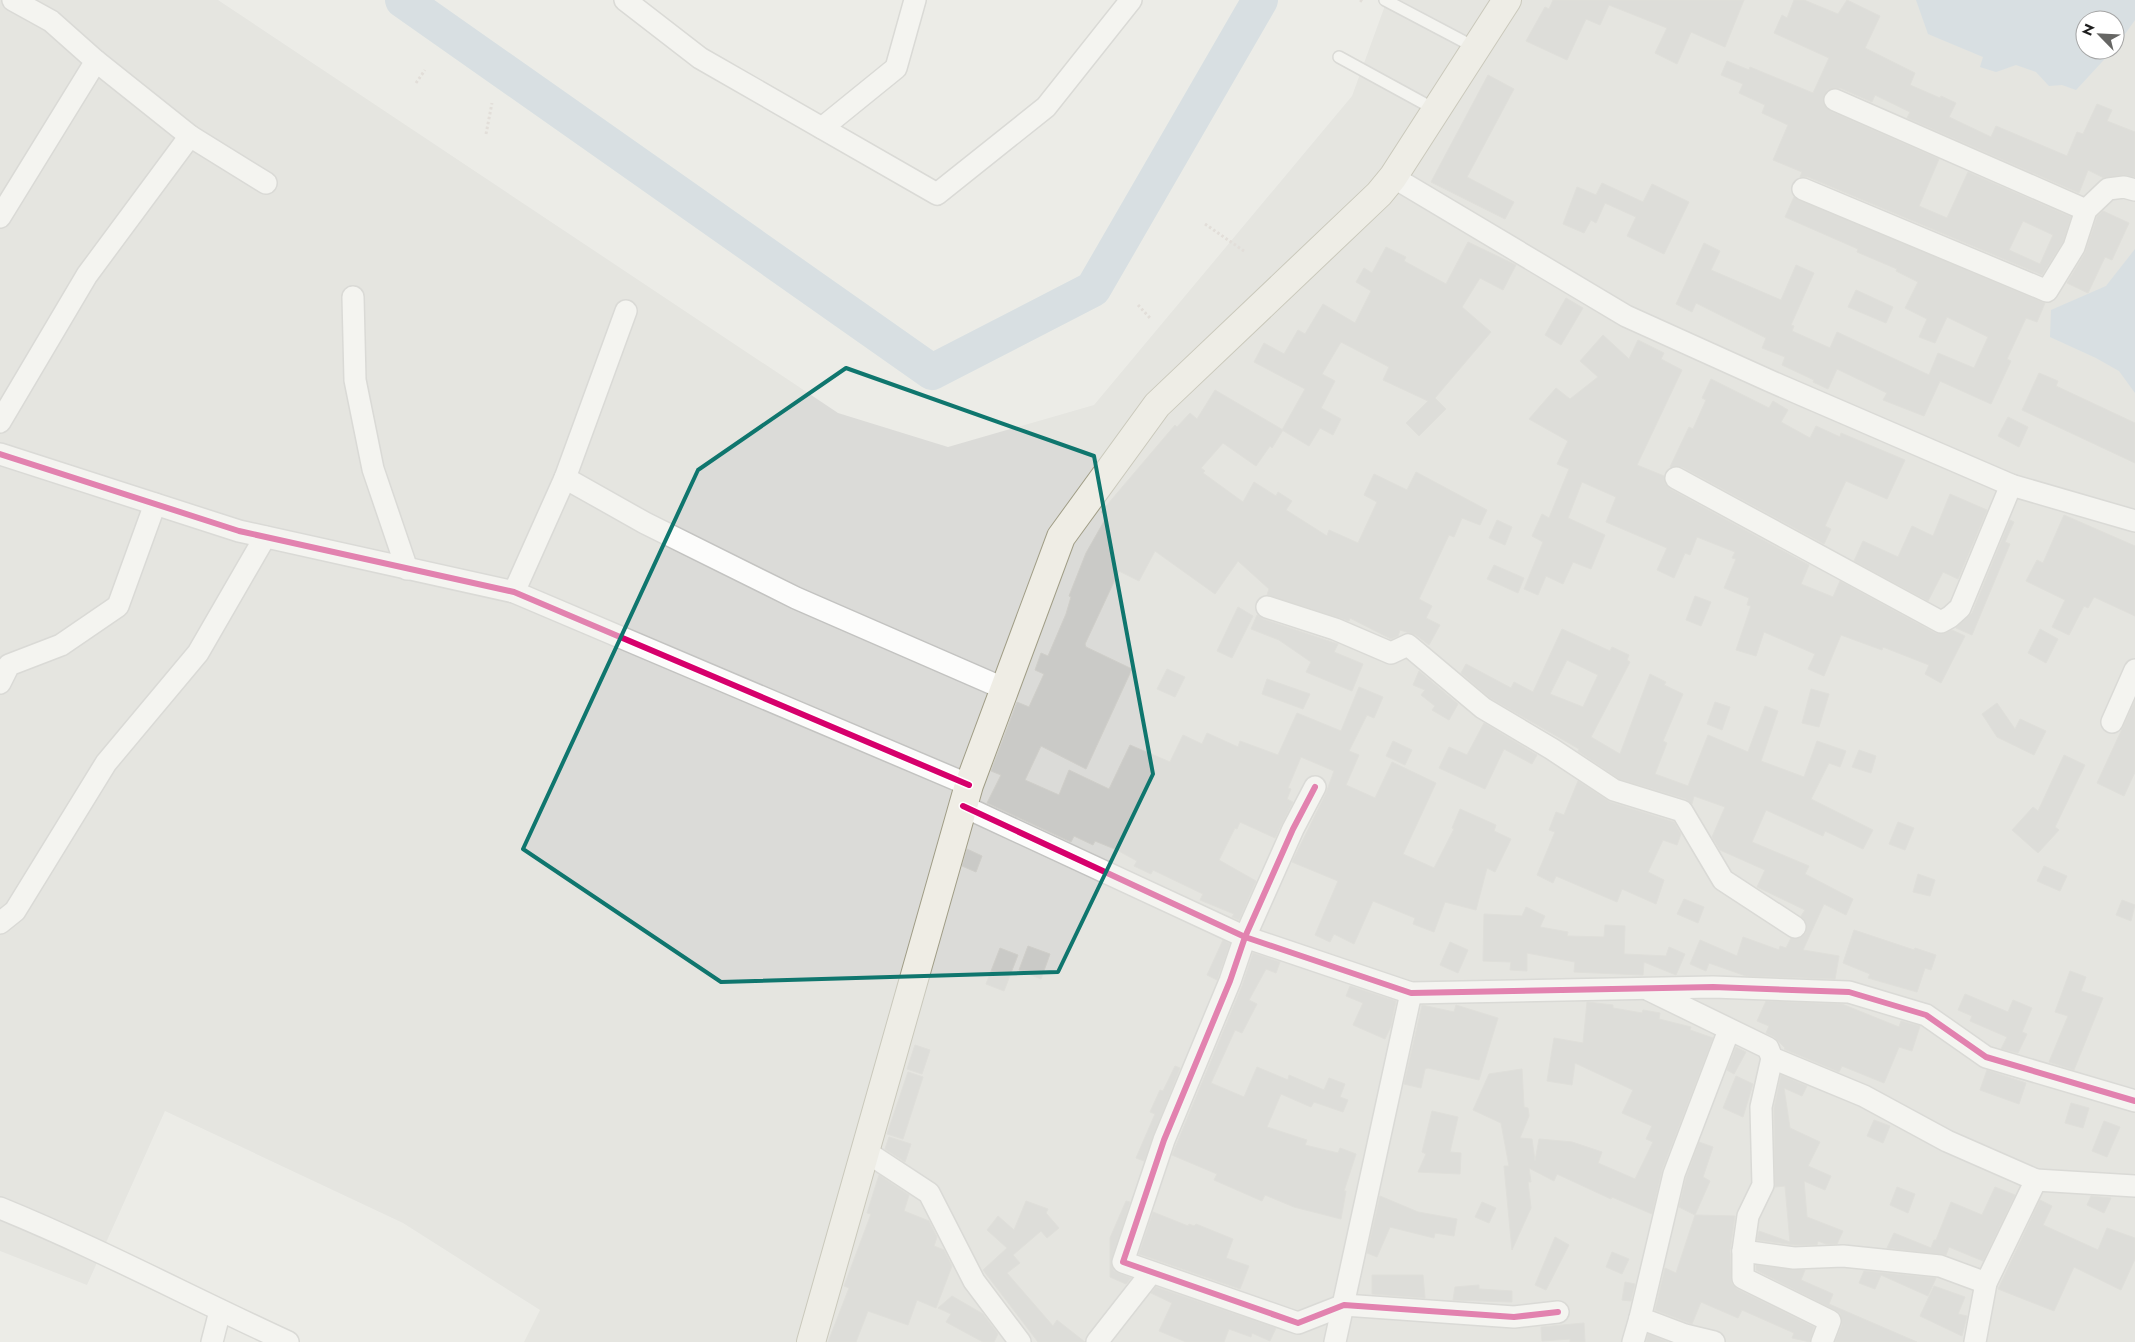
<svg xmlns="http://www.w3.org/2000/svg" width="2135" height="1342" font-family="Jost,sans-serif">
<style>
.residential{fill:#dbdbd8;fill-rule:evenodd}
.water{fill:#becfdc}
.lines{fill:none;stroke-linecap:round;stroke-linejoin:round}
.river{stroke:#becfdc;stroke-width:36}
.building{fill:#cacac7;stroke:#cfcec9;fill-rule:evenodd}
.lane-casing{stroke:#c3c3c1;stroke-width:14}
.street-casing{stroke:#c3c3c1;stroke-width:24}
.primary-casing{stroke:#a09d86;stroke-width:30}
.path{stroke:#d5ccc7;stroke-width:3;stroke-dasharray:2.5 2.5;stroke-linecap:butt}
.lane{stroke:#fcfcfb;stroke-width:11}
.street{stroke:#fcfcfb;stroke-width:21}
.primary{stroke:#efede5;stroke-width:28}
.cycleway-casing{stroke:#fff;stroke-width:9}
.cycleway{stroke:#d6006c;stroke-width:6}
.marked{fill:none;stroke:#0f766e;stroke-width:4;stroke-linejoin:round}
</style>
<rect width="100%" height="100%" fill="#ecece7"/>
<path class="residential" d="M0,0H218L838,413L948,447L1094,405L1352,96L1387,0H2135V1342H524L540,1310L403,1223L165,1111L87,1285L0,1251ZM2085,20H2115V50H2085Z"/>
<g class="water">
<path d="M1916,0H2135V20L2115,48V20H2085V50H2113L2076,90L2062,85L2049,86L2036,72L2016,65L1996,72L1980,67L1983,57L1928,34Z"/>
<path d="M2135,249V393L2119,371L2096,358L2050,337L2051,310L2106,286Z"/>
</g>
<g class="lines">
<path class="river" d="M403,0L932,372L1093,289L1260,0"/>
</g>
<g class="building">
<path d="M1553,0H1744L1725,47L1691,32L1677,64L1655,53L1667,28L1609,5L1600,25L1586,19L1567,60L1526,41L1545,7L1549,9Z"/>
<path d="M1794,0H1804L1838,14L1847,0L1880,16L1865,48L1915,73L1910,85L1940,98L1941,96L1956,103L1949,117L1991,137L1996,126L2067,156L2077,132L2083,134L2097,104L2112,110L2107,121L2135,132V177L2123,175L2104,178L2088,170L2079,193L1907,118L1910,112L1875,95L1872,102L1840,88L1827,90L1823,102L1830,111L1939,159L1919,206L1947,218L1968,172L2071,217L2063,242L2042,275L1808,177H1800L1802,172L1773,160L1788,125L1762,113L1765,105L1739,93L1743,84L1721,75L1727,61L1749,70L1750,67L1813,93L1829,58L1774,33L1782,15L1787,18ZM2023,221L2053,235L2040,264L2009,250Z"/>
<path d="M1488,75L1514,89L1467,177L1514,202L1505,219L1431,182Z"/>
<path d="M1602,183L1643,202L1652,184L1689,202L1664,254L1627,236L1636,217L1605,203L1596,223L1591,220L1584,233L1563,224L1577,187L1596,195Z"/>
<path d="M1794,197L2045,303L2037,322L2026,318L2007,359L2011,361L1991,404L1940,381L1924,416L1883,400L1887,393L1837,369L1828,389L1813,382L1814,380L1782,365L1785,357L1762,348L1766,338L1696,303L1692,312L1676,304L1704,243L1720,251L1711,270L1781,300L1796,265L1814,273L1791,325L1794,326L1792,331L1830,348L1837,332L1929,375L1938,353L1974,368L1988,337L1947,317L1935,343L1919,337L1927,319L1905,308L1918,282L1896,271L1897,269L1857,252L1858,249L1785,217Z"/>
<path d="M2103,211L2129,223L2112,260L2105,257L2088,293L2067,283L2085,253L2097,217Z"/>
<path d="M1468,242L1516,265L1503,290L1480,278L1462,307L1491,332L1435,398L1446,409L1419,436L1406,423L1428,401L1383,380L1389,367L1341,342L1322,374L1335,381L1321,408L1341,419L1333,435L1320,428L1309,446L1282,430L1305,389L1254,362L1264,343L1284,354L1298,330L1305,334L1323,304L1355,323L1371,291L1356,282L1364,268L1372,273L1386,247L1406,257L1404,261L1446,284Z"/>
<path d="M1856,290L1893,307L1886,323L1848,307Z"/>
<path d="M1566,298L1583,308L1561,345L1545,335Z"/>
<path d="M1603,335L1629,359L1638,340L1664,353L1661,359L1682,370L1637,465L1664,476L1665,484L1670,489L1809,565L1801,584L1833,597L1840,581L1935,633L1942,634L1952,630L1965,636L1941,683L1925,674L1929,665L1883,647L1882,650L1841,635L1824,676L1808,669L1815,654L1764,632L1756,656L1736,650L1751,606L1747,605L1749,598L1724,588L1736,559L1732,558L1735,552L1697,537L1690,555L1685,553L1674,578L1657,570L1667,548L1606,522L1616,497L1582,482L1568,518L1605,535L1591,569L1573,562L1563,584L1546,576L1538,595L1524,589L1543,542L1532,536L1542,514L1549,518L1569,469L1557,464L1568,441L1529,419L1556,388L1570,399L1598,377L1580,361Z"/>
<path d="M2039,373L2058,381L2056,386L2135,423V463L2022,410Z"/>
<path d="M1711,379L1769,408L1773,401L1788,410L1781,422L1810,438L1816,426L1840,437L1841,433L1905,460L1887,499L1846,481L1825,526L1831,529L1824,544L1682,467H1670L1689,427L1693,429L1706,400L1702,398Z"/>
<path d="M1215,390L1283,430L1272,448L1270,446L1256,466L1223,443L1201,468L1205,471L1203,473L1243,502L1254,482L1276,496L1278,492L1292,501L1286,510L1327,536L1329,530L1358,543L1377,502L1364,495L1374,474L1407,490L1416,472L1487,510L1480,525L1462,518L1454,537L1449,535L1419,599L1432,606L1426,618L1440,625L1429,645L1416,635L1400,630L1398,636L1391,639L1350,618L1349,621L1267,595L1269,589L1238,561L1215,594L1155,551L1139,581L1119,571L1085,644L1086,647L1132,669L1086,769L1041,746L1025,780L1059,795L1069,770L1109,789L1130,745L1170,762L1183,735L1202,744L1207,733L1238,747L1240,741L1278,755L1297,713L1341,731L1359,687L1383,697L1374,718L1367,715L1349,751L1359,755L1346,785L1375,798L1392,762L1436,783L1403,854L1434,868L1454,829L1452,828L1460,809L1496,825L1494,831L1511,839L1495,872L1487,868L1476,910L1445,902L1434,932L1413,924L1415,918L1373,901L1354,944L1334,934L1330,942L1315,935L1338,881L1292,862L1326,793L1334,771L1301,757L1288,788L1291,789L1287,799L1293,802L1275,838L1240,822L1237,829L1235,828L1219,860L1256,881L1239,920L1232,917L1234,914L1200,900L1203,894L1153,870L1151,874L1134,866L1137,861L1117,850L1095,841L1093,845L1074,836L1071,842L987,803L1001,775L991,771L1017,702L1029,707L1044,674L1035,670L1041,653L1048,656L1066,614L1071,597L1069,596L1086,553L1107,516L1101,512L1175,425L1177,427L1190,413L1197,419Z"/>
<path d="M2008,417L2028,427L2019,447L1998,436Z"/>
<path d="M1950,494L1987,510L1958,579L1943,572L1928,601L1854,561L1863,541L1898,557L1912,526L1933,536Z"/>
<path d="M2064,515L2135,546V616L2094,597L2088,608L2084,606L2069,635L2052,627L2065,600L2026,581L2037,560L2043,563Z"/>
<path d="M1497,520L1512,527L1505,545L1489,538Z"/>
<path d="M2010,520L2014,522L2005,542L2010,544L1972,635L1956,628L1972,613Z"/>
<path d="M1494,565L1524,578L1518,593L1487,579Z"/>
<path d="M1695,596L1711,602L1701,626L1686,620Z"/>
<path d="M1238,607L1253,616L1232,658L1217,651Z"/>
<path d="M1257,615L1263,619L1338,644L1334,652L1363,664L1352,691L1306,672L1311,662L1279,640L1251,629Z"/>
<path d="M1562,629L1610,651L1612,647L1629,655L1627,660L1630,662L1591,737L1620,754L1650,674L1666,682L1664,685L1683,694L1663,741L1667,743L1655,774L1688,786L1708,735L1748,752L1765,706L1778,711L1761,761L1804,777L1817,741L1846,751L1840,767L1829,763L1811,799L1873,830L1863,849L1825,831L1823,836L1766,810L1752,842L1809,866L1805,874L1853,899L1846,915L1824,904L1803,950L1839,956L1835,979L1746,976L1709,963L1706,971L1690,964L1700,940L1737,956L1743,937L1779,950L1780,946L1786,948L1791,938H1800L1806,933V922L1801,916L1805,910L1757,887L1765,870L1720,850L1712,837L1725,807L1694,796L1692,804L1686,799L1619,779L1578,751L1579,749L1490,698L1461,673L1466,664L1511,688L1514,682L1533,692ZM1567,660L1598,675L1583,707L1550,694Z"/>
<path d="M2040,629L2058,639L2046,663L2028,653Z"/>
<path d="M1167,669L1185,677L1175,697L1157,689Z"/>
<path d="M1419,671L1458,704L1449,720L1432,710L1435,706L1421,695L1425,690L1413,685Z"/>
<path d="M1267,679L1310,694L1303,709L1262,694Z"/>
<path d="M1811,689L1829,694L1819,727L1802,723Z"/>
<path d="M2135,701V772L2124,796L2097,783Z"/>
<path d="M1715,702L1730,707L1722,730L1707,724Z"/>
<path d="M1997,703L2015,729L2020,719L2046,731L2034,755L1997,737L1982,714Z"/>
<path d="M1484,723L1537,755L1532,764L1504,749L1485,789L1439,768L1449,747L1467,755Z"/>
<path d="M1393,741L1412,750L1405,765L1386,756Z"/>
<path d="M1859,750L1876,756L1871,773L1852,767Z"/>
<path d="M2064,755L2085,765L2055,827L2059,830L2038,853L2012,830L2033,807L2038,811Z"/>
<path d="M1578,781L1610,802L1674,822L1681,834L1677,845L1663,840L1648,872L1664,880L1656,904L1622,889L1617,902L1556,876L1553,883L1537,875L1555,832L1549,830L1556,812L1564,815Z"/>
<path d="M1898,822L1914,828L1905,850L1889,844Z"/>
<path d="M967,849L982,856L976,872L962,866Z"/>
<path d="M2044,866L2067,876L2060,891L2037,881Z"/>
<path d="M1918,874L1935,880L1930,896L1913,892Z"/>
<path d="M1684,899L1704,907L1698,923L1677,914Z"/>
<path d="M2122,900L2135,905L2131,921L2116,915Z"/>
<path d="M1526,907L1545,916L1540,927L1568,932L1567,936L1604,937L1605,925L1625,926L1624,954L1666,956L1669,947L1685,954L1676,975L1644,962L1643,975L1574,972L1575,962L1527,953V971L1510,970L1511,962L1483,961L1484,914L1522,916Z"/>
<path d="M1854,930L1914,950L1915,948L1936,955L1931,970L1925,968L1917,992L1868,978L1870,974L1843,963Z"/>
<path d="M1223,940L1230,944L1217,980L1207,975Z"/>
<path d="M1450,942L1468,950L1458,973L1440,965Z"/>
<path d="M1028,946L1050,954L1041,979L1019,970Z"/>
<path d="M1000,948L1018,955L1004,991L986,984Z"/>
<path d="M1253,953L1280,962L1276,973L1266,969L1249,1000L1257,1004L1242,1033L1235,1030L1211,1083L1244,1097L1257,1067L1288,1080L1289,1075L1324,1090L1329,1078L1345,1084L1340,1097L1348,1100L1343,1112L1314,1102L1311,1107L1281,1094L1267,1127L1307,1140L1305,1145L1338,1153L1340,1148L1356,1154L1344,1191H1346L1341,1219L1294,1207L1265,1195L1262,1201L1214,1180L1217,1174L1172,1155L1242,986Z"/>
<path d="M2070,971L2086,977L2081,991L2103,998L2074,1070L2049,1062L2068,1016L2055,1012Z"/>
<path d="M1350,986L1396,1001L1391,1026L1385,1039L1353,1025L1363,1003L1346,996Z"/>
<path d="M1965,994L2008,1012L2013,1000L2032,1008L2022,1032L2027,1034L2018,1053L2001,1049L2007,1037L1970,1021L1972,1016L1958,1010Z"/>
<path d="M1766,1001L1842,1004L1899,1027L1901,1021L1920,1026L1912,1051L1899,1047L1884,1083L1842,1066L1839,1072L1784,1049L1785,1048L1774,1037L1766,1033L1769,1026L1757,1021Z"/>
<path d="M1587,1002L1613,1005V1008L1642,1013L1643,1010L1660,1013L1659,1019L1691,1027L1690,1030L1713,1038L1662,1170L1652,1214L1612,1197L1611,1199L1557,1174L1554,1181L1529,1168L1531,1182H1528L1531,1208L1512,1250L1504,1166H1509L1501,1123L1473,1110L1489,1074L1522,1069L1524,1107L1528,1108L1529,1116L1520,1138L1532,1139L1535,1161L1539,1139L1572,1142L1602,1152L1598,1163L1635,1179L1653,1142L1646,1139L1652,1126L1622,1113L1633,1090L1575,1063L1572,1085L1547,1081L1554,1038L1583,1043Z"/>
<path d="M1422,1005L1454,1012L1456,1005L1498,1018L1479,1080L1428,1068L1425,1069L1421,1088L1404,1084Z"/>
<path d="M915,1045L930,1050L922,1074L907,1069Z"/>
<path d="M1736,1047L1746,1052L1734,1074L1727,1070Z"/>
<path d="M1175,1066L1180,1068L1144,1161L1136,1158L1155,1114L1150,1112L1160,1090L1163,1091Z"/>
<path d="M1987,1070L2026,1083L2019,1104L1980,1090Z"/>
<path d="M908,1072L923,1077L903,1139L887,1134Z"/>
<path d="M1781,1075L1807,1086L1802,1096L1784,1088L1790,1128L1820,1142L1808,1166L1831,1176L1825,1190L1804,1181L1807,1217L1843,1231L1837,1244H1826L1818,1241L1817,1245H1795L1757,1240L1759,1231L1790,1242L1785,1186L1775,1187L1774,1108Z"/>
<path d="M1736,1076L1753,1084L1743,1117L1723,1108Z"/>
<path d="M2071,1103L2089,1108L2083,1128L2065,1123Z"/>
<path d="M1432,1111L1458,1117L1450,1152L1461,1153L1460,1174L1418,1172L1426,1154L1422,1152Z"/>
<path d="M1874,1120L1890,1126L1883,1143L1867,1136Z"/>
<path d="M2104,1121L2120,1127L2107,1157L2092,1151Z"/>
<path d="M889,1137L911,1144L905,1162L885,1149Z"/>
<path d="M1699,1142L1713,1147L1703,1177L1710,1181L1695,1215L1679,1207L1686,1178Z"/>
<path d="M879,1175L909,1195L904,1211L929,1221L937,1237L934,1246L944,1250L952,1266L936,1308L917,1300L908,1325L868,1311L856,1342H828L849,1288L844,1286L871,1214L867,1213Z"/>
<path d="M1897,1187L1915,1194L1908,1213L1890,1205Z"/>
<path d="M1995,1187L2015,1195L1983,1261L1949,1247L1946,1255L1887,1248L1894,1233L1931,1248L1934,1240H1936L1951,1202L1982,1215Z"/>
<path d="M1380,1196L1418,1212L1457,1219L1454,1236L1435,1233L1434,1238L1390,1227L1377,1257L1367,1253Z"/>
<path d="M2091,1196L2111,1198L2104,1213L2087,1205Z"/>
<path d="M2040,1200L2052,1206L2043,1225L2098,1250L2107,1228L2135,1238V1259L2121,1290L2074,1267L2054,1311L1998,1289Z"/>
<path d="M1026,1201L1048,1209L1046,1213L1059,1228L1047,1238L1041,1231L1013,1255L1020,1263L1007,1273L1053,1326L1057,1320L1085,1342H1038L983,1270L1007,1248L987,1230L998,1216L1014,1230Z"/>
<path d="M1126,1201L1130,1202L1111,1264L1114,1271L1131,1278L1126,1284L1110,1277V1238Z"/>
<path d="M1482,1202L1496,1208L1489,1223L1475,1217Z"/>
<path d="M1153,1212L1188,1226L1189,1224L1194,1226L1196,1224L1233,1239L1226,1258L1249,1266L1240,1289L1139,1254Z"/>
<path d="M1695,1215L1735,1216L1730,1251L1732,1284L1737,1289L1814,1327L1810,1342L1792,1338L1794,1333L1742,1310L1738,1318L1701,1302L1692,1324L1655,1310L1665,1268L1676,1273Z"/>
<path d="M1555,1237L1569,1245L1546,1290L1535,1285Z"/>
<path d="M1612,1252L1629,1259L1622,1274L1606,1267Z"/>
<path d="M1756,1265L1805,1270L1801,1280L1833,1294L1829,1304L1917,1342H1835L1842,1325L1840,1313L1756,1270Z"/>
<path d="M1864,1271L1936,1278L1928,1296L1881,1275L1875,1289L1859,1283Z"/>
<path d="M1372,1275H1423L1425,1298L1372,1294Z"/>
<path d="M1625,1282L1635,1284L1631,1301L1622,1300Z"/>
<path d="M1479,1285V1289L1512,1291V1302L1453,1300L1455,1287Z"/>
<path d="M1934,1286L1965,1297L1958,1314L1967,1316L1962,1336L1920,1316Z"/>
<path d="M1156,1287L1276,1328L1270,1341L1252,1333L1251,1337L1229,1329L1224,1342H1186L1159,1331L1172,1303L1151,1293Z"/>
<path d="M952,1296L983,1314L998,1334L994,1342H983L946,1322L951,1314L938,1308Z"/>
<path d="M1584,1323L1585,1342H1570V1339L1542,1341L1541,1327Z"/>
<path d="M1648,1334L1668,1342H1646Z"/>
</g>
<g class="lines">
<defs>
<g id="lane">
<path d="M1385,0L1476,48"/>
<path d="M1339,57L1436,110"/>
</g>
<g id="street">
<path d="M625,0L700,58L937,194L1046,107L1131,0"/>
<path d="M96,61L190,136"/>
<path d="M1835,100L2086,210"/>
<path d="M822,128L896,68L915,0"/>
<path d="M1393,177L1626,316L1770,381L2011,485L2135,521"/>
<path d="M1803,189L2047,291L2074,247L2086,210L2108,189L2124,187L2135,190"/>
<path d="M0,217L96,61L51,21L13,0"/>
<path d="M353,297L355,380L373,469L407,569"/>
<path d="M0,422L87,275L190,136L266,183"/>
<path d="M0,454L239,531L514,592L969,785"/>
<path d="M565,478L645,523L796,598L1005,689"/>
<path d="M1676,478L1941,622L1950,617L1960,608L2011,485"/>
<path d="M514,592L565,478L626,311"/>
<path d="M1267,607L1335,629L1391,653L1408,645L1483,708L1552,749L1614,790L1682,811L1723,880L1795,927"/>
<path d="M0,683L9,665L61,645L118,606L155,504"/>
<path d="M2112,722L2135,670"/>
<path d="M1315,787L1293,829L1245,937L1230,981L1164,1140L1123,1262L1298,1323L1344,1305L1514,1317L1558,1312"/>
<path d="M963,806L1245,937L1411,993L1713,987L1849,992L1926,1015L1986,1057L2135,1101"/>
<path d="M0,923L15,911L106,763L198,653L265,537"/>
<path d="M1649,990L1768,1048L1772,1058L1761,1107L1763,1185L1748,1216L1743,1251V1278L1830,1321L1822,1342"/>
<path d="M1772,1058L1864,1096L1947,1141L2036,1180"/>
<path d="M865,1151L929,1193L974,1281L1020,1342"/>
<path d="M0,1208C98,1248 192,1298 288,1342"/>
<path d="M1743,1251L1794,1258L1843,1256L1940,1266L1986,1283"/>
<path d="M212,1342L220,1311"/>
<path d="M1097,1342L1151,1273"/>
<path d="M1335,1342L1411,993"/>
<path d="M1633,1342L1640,1318"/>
<path d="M1714,1342L1685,1335L1640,1318L1674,1174L1729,1030"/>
<path d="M1975,1342L1986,1283L2036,1180L2135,1186"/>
</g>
<path id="primary" d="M811,1342L969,785L1061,537L1157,405L1379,194L1393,177L1507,0"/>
</defs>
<use href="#lane" class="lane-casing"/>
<use href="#street" class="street-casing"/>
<use href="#primary" class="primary-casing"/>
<g class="path">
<path d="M1360,0L1363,2"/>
<path d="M416,83L425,70"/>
<path d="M486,134L492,103"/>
<path d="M1205,224L1244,251"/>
<path d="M1138,305L1150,318"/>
</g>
<use href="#lane" class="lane"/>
<use href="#street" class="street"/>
<use href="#primary" class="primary"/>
<defs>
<g id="cycleway">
<path d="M0,454L239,531L514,592L969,785"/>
<path d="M1315,787L1293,829L1245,937L1230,981L1164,1140L1123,1262L1298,1323L1344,1305L1514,1317L1558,1312"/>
<path d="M963,806L1245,937L1411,993L1713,987L1849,992L1926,1015L1986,1057L2135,1101"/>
</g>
</defs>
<use href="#cycleway" class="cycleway-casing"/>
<use href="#cycleway" class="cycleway"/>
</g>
<path d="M0 0H2135V1342H0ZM846,368L1094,456L1153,774L1058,972L721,982L523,849L698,470Z" fill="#ecece7" fill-opacity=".55" fill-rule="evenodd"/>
<path class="marked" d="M846,368L1094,456L1153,774L1058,972L721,982L523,849L698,470Z"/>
<g transform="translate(2100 35) rotate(294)"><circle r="24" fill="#ffffff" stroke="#a5a5a5"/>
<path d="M0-4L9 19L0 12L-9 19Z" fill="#666664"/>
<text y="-8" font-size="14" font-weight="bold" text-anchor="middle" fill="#1e1e1e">N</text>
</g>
</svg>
